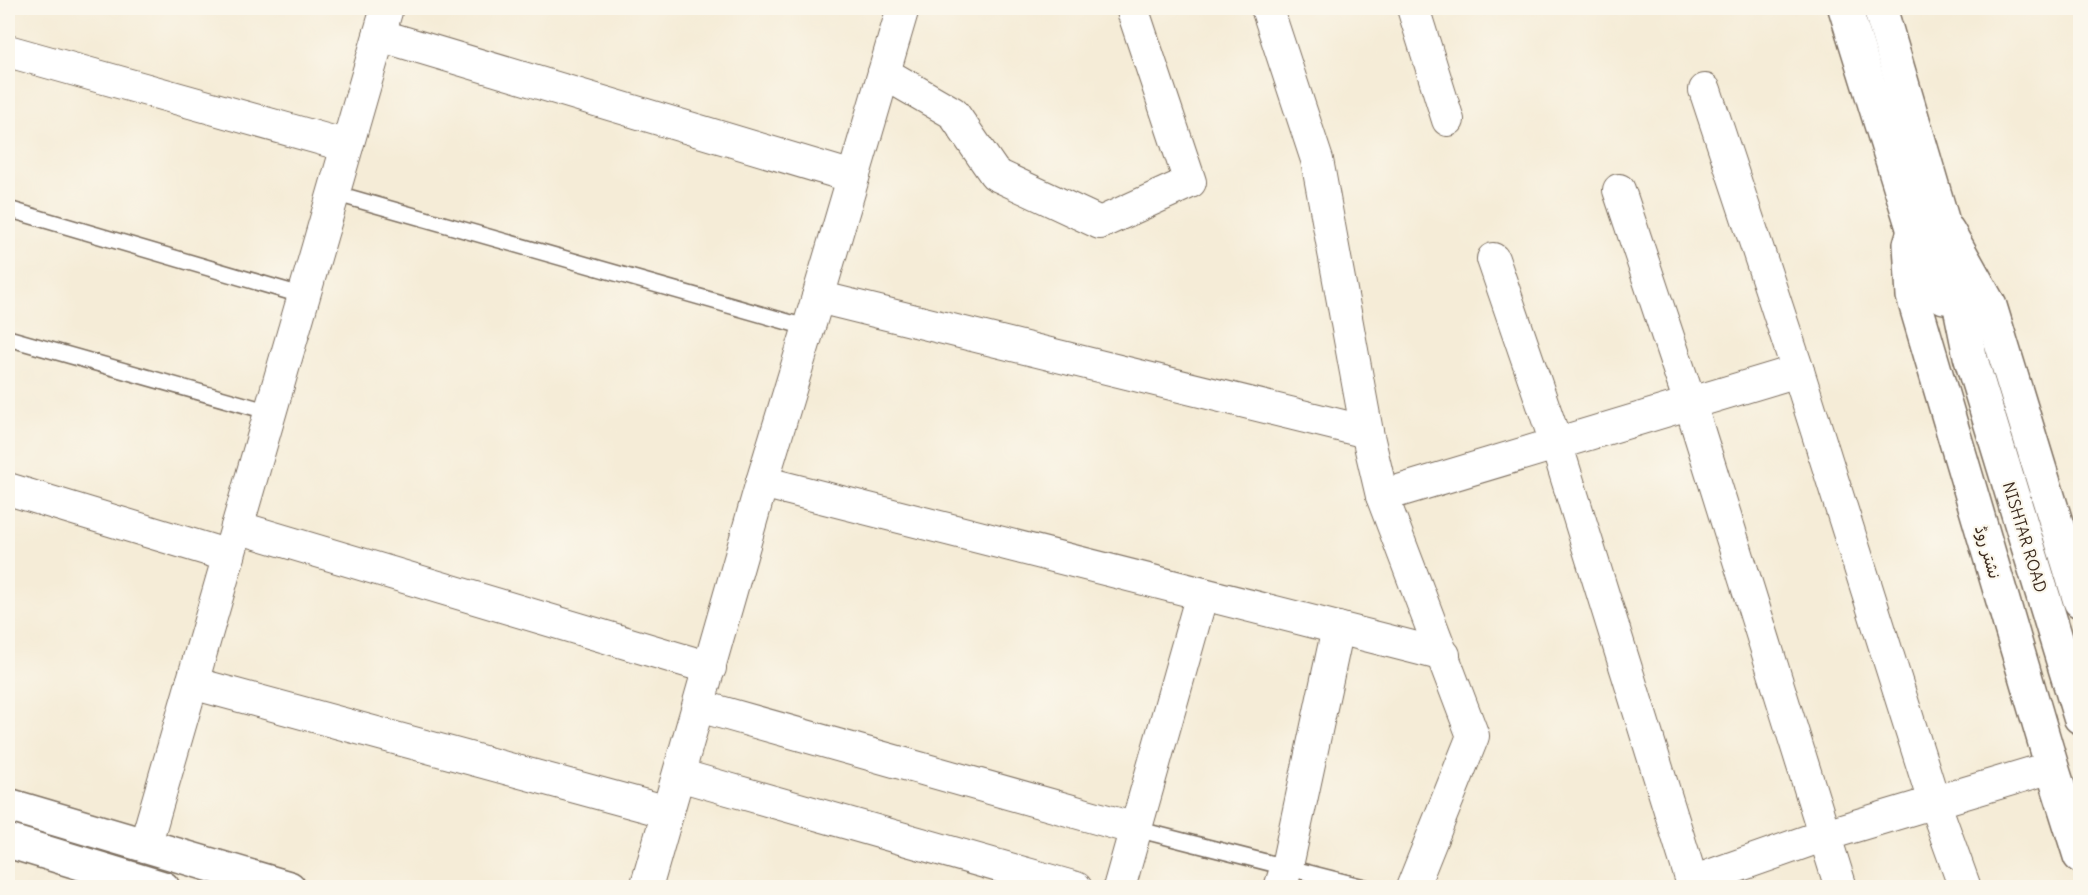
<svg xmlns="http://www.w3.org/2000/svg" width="2088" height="895" font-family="Delius,'Playpen Sans Arabic',sans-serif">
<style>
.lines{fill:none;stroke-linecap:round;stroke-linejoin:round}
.lane-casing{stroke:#7c6e5f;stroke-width:18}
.street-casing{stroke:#7c6e5f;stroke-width:34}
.secondary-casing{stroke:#7c6e5f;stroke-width:36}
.primary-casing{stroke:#7c6e5f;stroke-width:36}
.highway-casing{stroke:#7c6e5f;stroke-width:36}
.lane{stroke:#fff;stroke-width:15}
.street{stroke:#fff;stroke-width:32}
.secondary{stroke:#fff;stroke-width:33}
.primary{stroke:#fff;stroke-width:33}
.highway{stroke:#fff;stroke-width:33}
.labels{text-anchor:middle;stroke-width:4.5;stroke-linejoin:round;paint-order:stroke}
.street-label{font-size:16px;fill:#3b2a1e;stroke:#fbf7ec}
</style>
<rect width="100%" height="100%" fill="#fbf7ec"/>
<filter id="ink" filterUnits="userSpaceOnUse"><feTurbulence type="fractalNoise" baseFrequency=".0167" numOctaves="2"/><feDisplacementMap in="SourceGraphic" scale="12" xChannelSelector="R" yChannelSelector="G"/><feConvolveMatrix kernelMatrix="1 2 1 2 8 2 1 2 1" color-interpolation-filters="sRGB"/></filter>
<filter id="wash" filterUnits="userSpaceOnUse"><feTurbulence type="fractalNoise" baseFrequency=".008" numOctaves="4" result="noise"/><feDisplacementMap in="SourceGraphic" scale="24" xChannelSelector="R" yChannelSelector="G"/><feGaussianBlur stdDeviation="1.35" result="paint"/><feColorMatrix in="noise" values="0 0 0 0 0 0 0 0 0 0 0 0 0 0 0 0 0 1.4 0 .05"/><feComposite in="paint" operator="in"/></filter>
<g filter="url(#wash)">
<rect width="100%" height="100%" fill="#f5ecd7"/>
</g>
<g filter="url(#ink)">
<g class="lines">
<defs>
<g id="lane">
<path d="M334,193L809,328"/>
<path d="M8,209L304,296"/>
<path d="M8,338L270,412"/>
<path d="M1136,829L1368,888"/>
</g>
<g id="street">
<path d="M1267,8L1317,160L1367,432L1382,496L1473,736L1412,888"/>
<path d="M1413,8L1448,120"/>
<path d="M379,35L853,177"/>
<path d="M8,51L347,146"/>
<path d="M884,73L953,113L995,174L1100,223L1190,182L1132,8"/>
<path d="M1705,90L1798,371L1934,802L1965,888"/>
<path d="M1619,190L1690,403L1841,888"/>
<path d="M1493,259L1556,443L1694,888"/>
<path d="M818,297L1367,432"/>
<path d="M762,482L1444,655"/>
<path d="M8,489L229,556"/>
<path d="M1382,496L1798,371"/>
<path d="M237,527L710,668"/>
<path d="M192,683L668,812"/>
<path d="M699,706L1136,829"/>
<path d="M679,775L1076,888"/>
<path d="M145,846L387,8"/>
<path d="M1692,882L1825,835L2052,767"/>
<path d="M646,888L762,482L818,297L903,8"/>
<path d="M1119,888L1202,594"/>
<path d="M1280,888L1287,866L1338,628"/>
</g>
<g id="secondary">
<path d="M1914,231L1910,244L1913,296L2052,767L2080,856"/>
<path d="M1948,231L1990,306L2080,601"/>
</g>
<g id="primary">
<path d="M1845,8L1914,231L1944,297"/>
<path d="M1880,8L1942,219L1970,356L2080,717"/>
</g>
<g id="highway">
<path d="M8,805L289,888"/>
<path d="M8,841L163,888"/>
</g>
</defs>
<use href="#lane" class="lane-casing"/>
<use href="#street" class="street-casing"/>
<use href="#secondary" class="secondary-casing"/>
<use href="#primary" class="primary-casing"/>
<use href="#highway" class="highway-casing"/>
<use href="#lane" class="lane"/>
<use href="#street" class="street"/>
<use href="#secondary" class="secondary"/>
<use href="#primary" class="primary"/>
<use href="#highway" class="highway"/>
</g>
</g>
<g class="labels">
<g class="street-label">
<text transform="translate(2025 537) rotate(73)" y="6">NISHTAR ROAD</text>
<text transform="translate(1988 552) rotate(74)" y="6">نشتر روڈ</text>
</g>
</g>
<rect width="2088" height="895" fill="none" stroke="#fbf7ec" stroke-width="30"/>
</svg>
